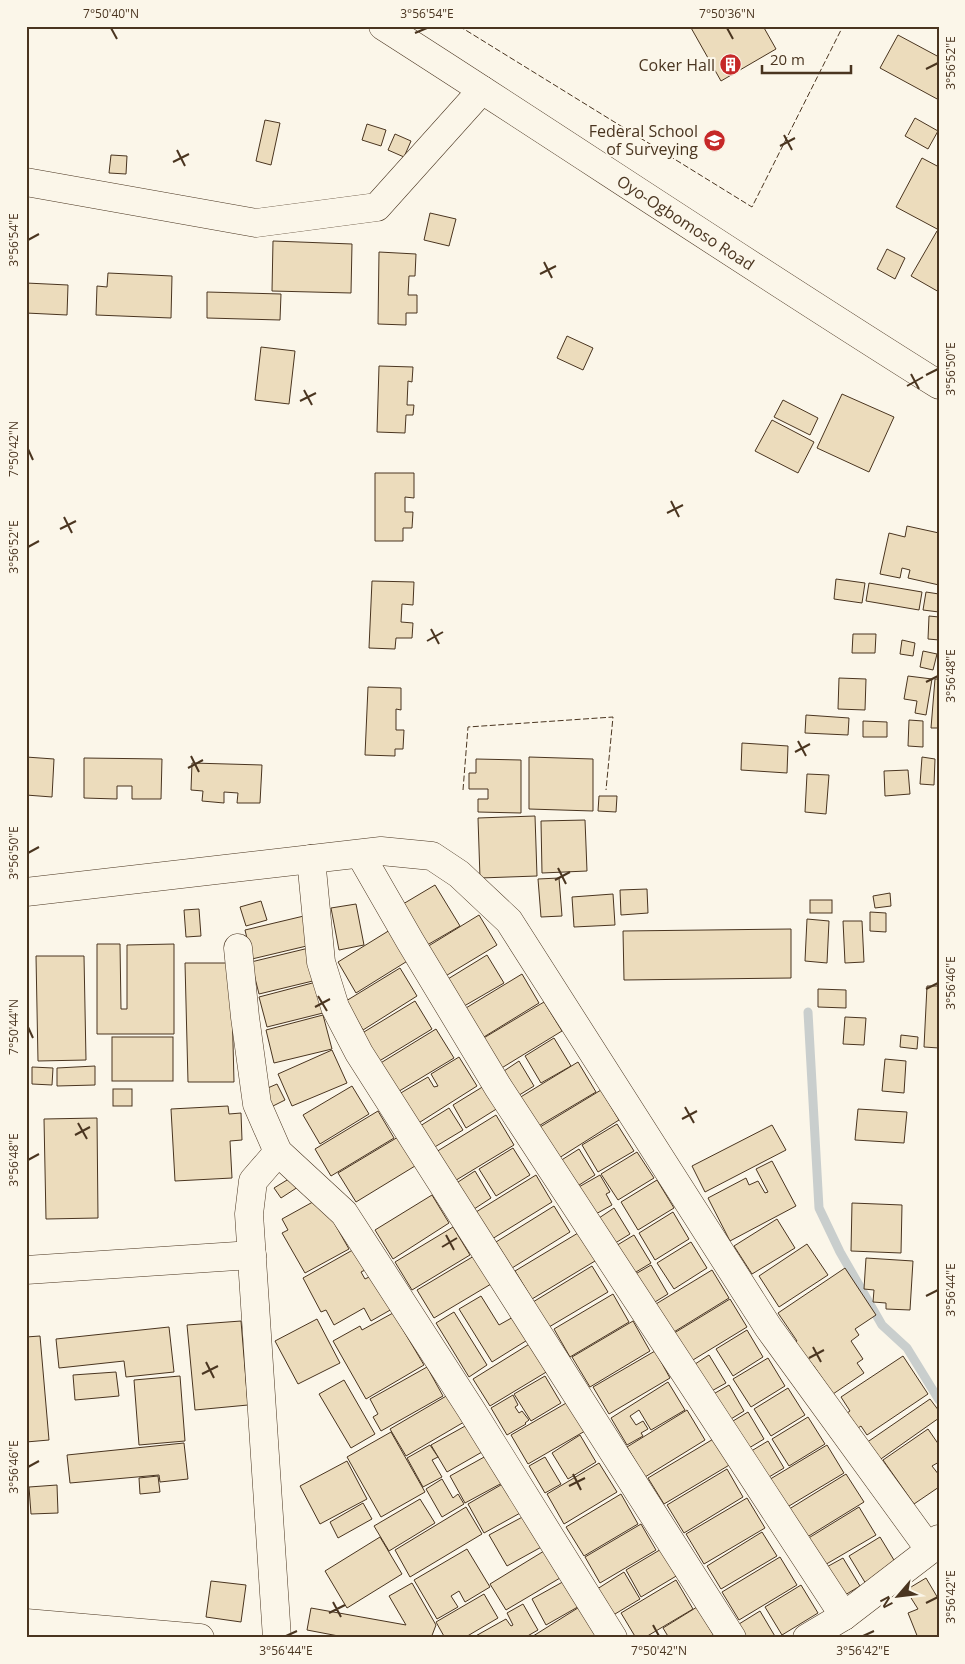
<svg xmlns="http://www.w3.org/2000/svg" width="965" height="1664" font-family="'Open Sans',sans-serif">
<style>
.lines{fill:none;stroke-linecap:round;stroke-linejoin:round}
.stream{stroke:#c9cecd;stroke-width:9}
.building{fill:#ecdcbc;stroke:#4a3520}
.minor-casing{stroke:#4a3520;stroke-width:29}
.highway-casing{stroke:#4a3520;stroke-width:29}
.minor{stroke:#fbf6e9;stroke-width:28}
.highway{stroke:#fbf6e9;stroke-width:28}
.fence{stroke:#4a3520;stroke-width:1;stroke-dasharray:6 2.5;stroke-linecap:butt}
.ticks{fill:none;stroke:#4a3520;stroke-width:2}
.labels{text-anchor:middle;stroke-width:4;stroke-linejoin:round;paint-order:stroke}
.poi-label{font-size:16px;fill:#4a3520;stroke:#fbf6e9;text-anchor:end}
.street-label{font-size:16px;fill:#4a3520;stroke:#fbf6e9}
.neatline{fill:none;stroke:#4a3520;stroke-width:2}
.ticks-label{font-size:12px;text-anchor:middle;fill:#4a3520}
</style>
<rect width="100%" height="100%" fill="#fbf6e9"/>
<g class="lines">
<path class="stream" d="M808,1012L819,1208L840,1252L882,1325L907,1348L939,1400"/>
</g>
<g class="building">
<path d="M690,26H763L776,49L721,81Z"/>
<path d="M898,35L939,57V100L880,68Z"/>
<path d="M915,118L938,131L928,149L905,136Z"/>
<path d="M265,120L280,123L271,165L256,161Z"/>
<path d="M367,124L386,130L381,146L362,140Z"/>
<path d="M395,134L411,141L404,157L388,150Z"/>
<path d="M111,155L127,156L126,174L109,173Z"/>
<path d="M922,158L939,167V230L896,207Z"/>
<path d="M430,213L456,219L449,246L424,240Z"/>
<path d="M937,231L939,232V292L911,276Z"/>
<path d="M273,241L352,244L351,293L272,291Z"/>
<path d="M887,249L905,258L895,279L877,269Z"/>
<path d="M379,252L416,254L415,276H409L408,295H417V313H406V325L378,324Z"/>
<path d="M108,273L172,276L171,318L96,315L97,286L107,287Z"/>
<path d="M26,283L68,285L67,315L26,313Z"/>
<path d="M207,292L281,294L280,320L207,318Z"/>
<path d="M567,336L593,348L583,370L557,358Z"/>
<path d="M261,347L295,351L289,404L255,400Z"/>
<path d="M379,366L413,367L412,382L408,381L407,405H414L413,415H406L405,433L377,432Z"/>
<path d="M842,394L894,417L869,472L817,448Z"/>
<path d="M783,400L818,418L810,435L774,417Z"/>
<path d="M772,420L814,442L798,473L755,451Z"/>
<path d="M375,473H414V498L405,497V512H413L412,528H403V541H375Z"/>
<path d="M907,526L939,533V585L908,578L910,570L902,568L900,578L880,574L889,533L905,537Z"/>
<path d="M836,579L865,583L862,603L834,599Z"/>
<path d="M372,581L414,582L413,605L402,604L401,622L413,623L412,638H396L395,649L369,648Z"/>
<path d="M869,583L922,592L919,610L866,601Z"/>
<path d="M926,592L939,594V612L923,610Z"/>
<path d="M929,616L939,617V640L928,639Z"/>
<path d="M853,634H876L875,653H852Z"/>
<path d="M902,640L915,643L913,656L900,654Z"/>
<path d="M923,651L937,654L933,670L920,667Z"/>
<path d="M908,676L932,679L926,715L915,713L917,701L904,699Z"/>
<path d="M839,678L866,679L865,710L838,709Z"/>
<path d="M935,679H939V728H931Z"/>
<path d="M368,687L401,688V710L396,709V730H404L403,749H395V756L365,755Z"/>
<path d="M806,715L849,718L848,735L805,733Z"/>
<path d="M909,720L923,721V747L908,746Z"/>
<path d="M863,721L887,722V737H863Z"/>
<path d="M742,743L788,746L787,773L741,770Z"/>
<path d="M26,757L54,759L52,797L26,795Z"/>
<path d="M529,757L593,759V811L529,809Z"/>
<path d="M922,757L935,759L934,785L920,784Z"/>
<path d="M84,758L162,759L161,799H132V786H117V799L84,798Z"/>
<path d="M476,759L521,760V813L478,812V799H488V789H469V773H476Z"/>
<path d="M192,763L262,765L260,803H237L238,793L224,792V803L202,801L203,791L191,790Z"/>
<path d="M908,770L910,794L885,796L884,771Z"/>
<path d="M807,774L829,775L826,814L805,812Z"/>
<path d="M599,796H617L616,812L598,811Z"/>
<path d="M535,816L537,876L480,878L478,818Z"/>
<path d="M585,820L587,871L542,873L541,821Z"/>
<path d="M559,878L562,916L541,917L538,879Z"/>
<path d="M435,885L460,926L422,948L398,907Z"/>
<path d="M647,889L648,913L621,915L620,890Z"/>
<path d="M890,893L891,906L875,908L873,896Z"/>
<path d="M613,894L615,925L574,927L572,897Z"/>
<rect x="810" y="900" width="22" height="13"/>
<path d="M261,901L267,920L246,926L240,907Z"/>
<path d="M356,904L364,945L339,950L331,908Z"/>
<path d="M199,909L201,936L186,937L184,910Z"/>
<path d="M870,912L886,913V932L870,931Z"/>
<path d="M308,915L315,944L252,959L245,930Z"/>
<path d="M479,915L497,945L439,980L422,950Z"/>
<path d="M807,919L829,921L827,963L805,961Z"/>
<path d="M843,921H862L864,962L845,963Z"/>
<path d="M791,929V978L624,980L623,931Z"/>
<path d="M390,930L409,960L356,993L338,962Z"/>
<path d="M97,944H120L121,1009H127V945L174,944V1034H97Z"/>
<path d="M313,947L321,979L259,994L251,962Z"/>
<path d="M487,955L504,983L459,1009L443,982Z"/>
<path d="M36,956H84L86,1060L38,1061Z"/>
<path d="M185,963H231L234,1082H188Z"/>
<path d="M400,968L417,996L363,1030L346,1001Z"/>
<path d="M522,974L539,1003L479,1040L461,1011Z"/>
<path d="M320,981L327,1012L267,1027L259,997Z"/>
<path d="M927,986H939V1048L924,1047Z"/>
<path d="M818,989L846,990V1008L818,1007Z"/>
<path d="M415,1001L432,1029L376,1063L359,1035Z"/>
<path d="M544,1002L562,1031L500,1069L482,1039Z"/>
<path d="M323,1015L332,1049L274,1063L266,1030Z"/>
<path d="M845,1017L866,1018L864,1045L843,1044Z"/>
<path d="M436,1029L454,1058L396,1093L379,1064Z"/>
<path d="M901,1035L918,1037L917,1049L900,1047Z"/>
<rect x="112" y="1037" width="61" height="44"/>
<path d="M554,1038L571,1066L541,1083L525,1056Z"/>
<path d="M332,1050L347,1083L292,1106L278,1074Z"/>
<path d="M459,1057L477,1086L417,1124L399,1094L428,1077L434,1087L438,1086L431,1074Z"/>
<path d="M885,1059L906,1061L904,1093L882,1091Z"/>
<path d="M519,1061L534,1086L516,1097L501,1073Z"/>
<path d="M578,1062L596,1092L537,1127L519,1098Z"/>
<path d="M95,1066V1085L57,1086V1068Z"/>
<path d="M32,1067L53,1068L52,1085L32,1084Z"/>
<path d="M277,1084L285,1100L271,1107L263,1090Z"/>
<path d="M352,1086L369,1114L320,1144L303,1115Z"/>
<path d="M484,1086L498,1108L466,1128L453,1105Z"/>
<rect x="113" y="1089" width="19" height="17"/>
<path d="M601,1090L619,1120L559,1158L540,1127Z"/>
<path d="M228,1106L229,1114L241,1113L242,1140L230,1141L232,1178L175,1181L171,1109Z"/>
<path d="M449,1108L463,1130L433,1148L420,1126Z"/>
<path d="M858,1109L907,1112L904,1143L855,1140Z"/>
<path d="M378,1111L394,1138L331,1176L315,1149Z"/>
<path d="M496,1115L514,1145L453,1182L436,1152Z"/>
<path d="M97,1118L98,1218L46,1219L44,1119Z"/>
<path d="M617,1124L634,1151L598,1172L582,1145Z"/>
<path d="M772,1125L786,1150L705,1192L692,1166Z"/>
<path d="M398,1137L415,1166L356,1202L338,1173Z"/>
<path d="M513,1148L530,1175L496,1196L479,1169Z"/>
<path d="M579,1149L595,1175L576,1187L560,1161Z"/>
<path d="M637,1152L654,1178L618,1200L601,1174Z"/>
<path d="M772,1161L796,1206L730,1241L708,1198L746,1178L749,1185L758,1181L765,1193L768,1192L756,1169Z"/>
<path d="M475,1171L491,1198L471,1211L455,1184Z"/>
<path d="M536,1175L552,1202L492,1239L476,1212Z"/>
<path d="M600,1175L610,1192L606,1194L612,1205L594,1215L577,1188Z"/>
<path d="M292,1177L298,1187L281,1198L274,1188Z"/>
<path d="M657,1180L674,1208L638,1230L621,1202Z"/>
<path d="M432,1195L449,1223L393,1259L375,1230Z"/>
<path d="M320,1198L349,1249L305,1273L282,1233L288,1230L282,1219Z"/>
<path d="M852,1203L902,1205L901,1253L851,1251Z"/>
<path d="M554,1206L570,1232L512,1268L496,1242Z"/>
<path d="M614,1208L630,1234L612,1245L596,1220Z"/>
<path d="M673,1212L689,1239L655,1260L639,1233Z"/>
<path d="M777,1219L795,1248L752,1274L734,1246Z"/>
<path d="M453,1227L470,1255L412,1290L395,1262Z"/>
<path d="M583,1230L600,1258L532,1299L515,1271Z"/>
<path d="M634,1235L651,1263L631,1275L614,1247Z"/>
<path d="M691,1242L707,1268L674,1289L657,1263Z"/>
<path d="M807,1244L828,1275L779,1307L759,1276Z"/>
<path d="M358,1247L369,1268L361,1272L365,1279L373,1275L392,1309L371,1321L364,1308L334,1325L326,1310L321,1312L303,1278Z"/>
<path d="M474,1256L491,1284L434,1318L417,1290Z"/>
<path d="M866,1258L913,1261L910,1310L886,1309V1303L873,1302L874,1290L864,1289Z"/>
<path d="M651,1265L668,1294L650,1305L632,1276Z"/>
<path d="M592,1266L608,1292L549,1327L533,1302Z"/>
<path d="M845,1268L876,1315L855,1329L859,1335L851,1341L863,1359L857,1363L864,1373L833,1394L813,1365L808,1369L792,1345L797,1341L778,1313Z"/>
<path d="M712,1270L729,1298L669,1335L651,1307Z"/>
<path d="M613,1294L629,1322L570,1357L554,1329Z"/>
<path d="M481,1296L499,1325L515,1316L529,1339L492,1362L459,1309Z"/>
<path d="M730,1299L747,1327L688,1363L671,1335Z"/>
<path d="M454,1312L487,1365L469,1377L436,1323Z"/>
<path d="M393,1313L424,1365L366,1399L333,1341L360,1326L362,1330Z"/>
<path d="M317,1319L340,1363L298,1384L275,1341Z"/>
<path d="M241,1321L248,1405L195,1410L187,1325Z"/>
<path d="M633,1321L650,1351L590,1387L572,1357Z"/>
<path d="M169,1327L174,1372L126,1377L124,1361L59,1368L56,1339Z"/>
<path d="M747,1330L763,1357L733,1376L716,1349Z"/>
<path d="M40,1336L49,1440L26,1442V1337Z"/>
<path d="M531,1343L548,1371L490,1406L473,1379Z"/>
<path d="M655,1351L670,1378L609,1414L593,1387Z"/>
<path d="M709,1355L726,1383L708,1393L692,1366Z"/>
<path d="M903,1356L928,1394L867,1435L861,1426L855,1430L844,1415L850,1411L841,1397Z"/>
<path d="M768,1358L785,1386L751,1407L733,1379Z"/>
<path d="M427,1367L443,1396L381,1431L373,1417L378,1414L370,1399Z"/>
<path d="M116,1372L119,1396L75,1400L73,1375Z"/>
<path d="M180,1376L185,1441L139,1445L134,1380Z"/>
<path d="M545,1376L561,1403L531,1421L514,1394Z"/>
<path d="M344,1380L375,1434L351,1448L319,1394Z"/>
<path d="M668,1382L685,1410L651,1430L639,1410L630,1416L636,1425L643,1421L648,1429L641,1433L643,1436L627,1445L611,1418Z"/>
<path d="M729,1385L744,1411L726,1422L710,1396Z"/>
<path d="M788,1388L805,1415L771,1436L754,1409Z"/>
<path d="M448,1395L464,1422L406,1456L390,1429Z"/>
<path d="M513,1395L518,1405L515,1407L519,1413L522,1411L529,1420L525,1423L526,1424L507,1435L491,1408Z"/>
<path d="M930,1399L939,1411V1418L878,1461L866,1443Z"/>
<path d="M568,1402L585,1431L528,1464L511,1435Z"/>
<path d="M687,1410L705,1440L645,1477L627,1447Z"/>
<path d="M748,1412L764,1439L744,1451L728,1424Z"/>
<path d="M808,1417L825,1444L789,1466L772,1439Z"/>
<path d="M467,1425L482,1452L447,1472L431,1445Z"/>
<path d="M928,1429L939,1445V1462L932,1466L939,1475V1487L914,1504L883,1460Z"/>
<path d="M391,1432L425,1492L381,1517L347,1457Z"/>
<path d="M580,1435L596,1462L568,1479L552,1453Z"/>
<path d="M715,1438L731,1464L664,1504L648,1478Z"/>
<path d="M768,1441L784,1468L764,1480L748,1453Z"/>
<path d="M184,1443L188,1479L160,1482L159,1475L70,1483L67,1455Z"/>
<path d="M430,1445L438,1457L432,1460L442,1477L423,1487L407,1458Z"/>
<path d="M827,1445L844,1473L784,1509L767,1481Z"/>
<path d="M486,1456L502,1483L465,1503L450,1476Z"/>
<path d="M545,1457L561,1484L545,1493L529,1466Z"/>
<path d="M347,1461L367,1499L320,1524L300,1486Z"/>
<path d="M599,1463L617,1492L564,1524L547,1494Z"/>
<path d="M727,1469L743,1497L684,1533L667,1505Z"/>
<path d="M846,1474L864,1502L804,1539L786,1511Z"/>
<path d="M158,1476L160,1492L140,1494L139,1478Z"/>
<path d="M442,1479L453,1498L458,1494L464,1504L442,1517L426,1489Z"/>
<path d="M506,1482L522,1512L484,1533L468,1504Z"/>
<path d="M57,1485L58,1513L31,1514L29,1487Z"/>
<path d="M621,1494L638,1524L584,1556L566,1527Z"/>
<path d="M747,1498L765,1528L704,1564L686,1534Z"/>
<path d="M420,1499L435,1523L389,1551L374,1526Z"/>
<path d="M363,1503L372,1519L338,1538L330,1522Z"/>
<path d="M466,1507L482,1534L410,1577L395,1550Z"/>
<path d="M859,1507L876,1535L823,1566L807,1539Z"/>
<rect x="26" y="1513" width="2" height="36"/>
<path d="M528,1514L545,1545L507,1566L489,1535Z"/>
<path d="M641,1524L656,1550L600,1583L585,1557Z"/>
<path d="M762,1532L777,1556L721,1589L707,1566Z"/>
<path d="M380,1537L402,1574L347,1608L325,1571Z"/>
<path d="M880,1537L897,1565L866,1584L849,1556Z"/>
<path d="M663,1548L678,1575L641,1597L626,1570Z"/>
<path d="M467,1549L490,1587L465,1602L459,1591L451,1596L458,1607L437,1619L414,1580Z"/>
<path d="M544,1551L560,1578L506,1610L490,1584Z"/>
<path d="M780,1557L797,1585L739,1620L722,1592Z"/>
<path d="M843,1558L860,1586L840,1598L823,1569Z"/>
<path d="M624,1572L640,1599L610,1617L594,1591Z"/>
<path d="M926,1578L939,1600V1638H930V1636L918,1638L908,1613L918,1609L906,1590Z"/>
<path d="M568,1579L583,1604L546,1625L532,1599Z"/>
<path d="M676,1580L693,1609L644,1638H636L621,1613Z"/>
<path d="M211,1581L246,1585L241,1622L206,1617Z"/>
<path d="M412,1583L436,1625L431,1638H349L307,1630L311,1608L406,1625L389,1596Z"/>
<path d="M801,1585L818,1613L782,1635L765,1607Z"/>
<path d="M484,1594L498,1618L464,1638H445L436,1622Z"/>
<path d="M523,1604L538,1630L524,1638H472L506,1619L511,1626L513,1625L507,1613Z"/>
<path d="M581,1606L598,1633L591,1638H530Z"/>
<path d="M697,1607L714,1636L711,1638H669L663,1628Z"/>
<path d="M760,1611L776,1638H747L739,1624Z"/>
</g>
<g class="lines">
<defs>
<g id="minor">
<path d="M26,182L256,223L377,207L482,90"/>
<path d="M360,854L410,941L498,1087L844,1616"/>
<path d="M311,859L321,962L335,1007L359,1053L732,1638"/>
<path d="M26,892L381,851L432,856L459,874L509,921L768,1327L930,1550"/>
<path d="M238,948L245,1017L257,1104L278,1152L344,1213L470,1408L613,1638"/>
<path d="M26,1270L252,1255"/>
<path d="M26,1623L200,1638"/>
<path d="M277,1638L249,1214L253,1181L278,1152"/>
<path d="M807,1638L844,1616L930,1550L939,1539"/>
</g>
<g id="highway">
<path id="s1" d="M383,26C569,145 752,268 939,385"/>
</g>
</defs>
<use href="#minor" class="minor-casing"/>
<use href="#highway" class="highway-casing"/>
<use href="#minor" class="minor"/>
<use href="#highway" class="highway"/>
<g class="fence">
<path d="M459,26L752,207L843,26"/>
<path d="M463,790L468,727L613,717L606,790"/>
</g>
</g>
<path class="ticks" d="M111,28L117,39M727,28L733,39M415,33L427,28M926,69L938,63M784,135L792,150M780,146L795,138M177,150L185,166M173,162L189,154M28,240L39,234M544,262L552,278M540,274L556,266M911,374L919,389M926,375L938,369M907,386L923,377M304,390L312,405M300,401L316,393M28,449L33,460M671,501L679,517M667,513L683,505M64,517L72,533M60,529L76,521M28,547L39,541M431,629L439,644M427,641L443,632M926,682L938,676M798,741L806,756M795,752L810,744M191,756L199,772M188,768L203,760M28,853L39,847M558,868L566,884M555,880L570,872M926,989L938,983M318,996L327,1011M315,1007L330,999M28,1027L33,1038M685,1107L694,1123M682,1119L697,1111M78,1123L87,1139M75,1135L90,1127M28,1160L39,1154M446,1235L454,1250M442,1247L457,1238M926,1296L938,1290M813,1347L821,1362M809,1358L824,1350M206,1362L214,1378M202,1374L218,1366M28,1467L39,1461M573,1474L581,1490M569,1486L585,1478M333,1602L341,1617M926,1603L938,1597M329,1613L345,1605M653,1625L659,1636M286,1636L297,1631M863,1636L874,1631"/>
<defs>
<symbol id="building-disc" viewBox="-11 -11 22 22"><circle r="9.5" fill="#c62828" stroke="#fbf6e9"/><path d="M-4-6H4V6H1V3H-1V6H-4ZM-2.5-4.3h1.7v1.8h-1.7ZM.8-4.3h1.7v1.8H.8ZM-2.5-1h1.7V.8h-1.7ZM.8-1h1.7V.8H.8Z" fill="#fff"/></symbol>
<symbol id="school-disc" viewBox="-11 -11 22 22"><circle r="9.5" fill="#c62828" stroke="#fbf6e9"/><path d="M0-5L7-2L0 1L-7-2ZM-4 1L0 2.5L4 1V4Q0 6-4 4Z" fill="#fff"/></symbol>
</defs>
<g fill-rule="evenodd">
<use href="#building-disc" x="718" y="52" width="25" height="25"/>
<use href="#school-disc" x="702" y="128" width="25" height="25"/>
</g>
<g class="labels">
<g class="poi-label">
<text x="715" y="71">Coker Hall</text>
<text x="698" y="137">Federal School<tspan x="698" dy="18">of Surveying</tspan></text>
</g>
<g class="street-label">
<text dy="6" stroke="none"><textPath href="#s1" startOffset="361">Oyo-Ogbomoso Road</textPath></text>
</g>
</g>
<rect width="965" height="1664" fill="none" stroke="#fbf6e9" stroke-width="55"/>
<g transform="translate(898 1596) rotate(242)" stroke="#fbf6e9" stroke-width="4" paint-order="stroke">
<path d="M0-4L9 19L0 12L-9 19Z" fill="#4a3520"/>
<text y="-8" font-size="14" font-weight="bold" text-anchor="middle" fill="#4a3520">N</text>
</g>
<path d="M762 65v8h89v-8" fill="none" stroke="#4a3520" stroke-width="2.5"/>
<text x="770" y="65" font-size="15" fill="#4a3520" stroke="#fbf6e9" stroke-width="4" paint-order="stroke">20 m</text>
<rect x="28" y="28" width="910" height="1608" class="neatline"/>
<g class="ticks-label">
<text x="111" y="18">7°50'40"N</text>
<text x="427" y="18">3°56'54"E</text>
<text x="727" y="18">7°50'36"N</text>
<text transform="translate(951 63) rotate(-90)" y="4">3°56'52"E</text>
<text transform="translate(14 240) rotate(-90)" y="4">3°56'54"E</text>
<text transform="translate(951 369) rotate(-90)" y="4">3°56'50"E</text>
<text transform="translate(14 449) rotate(-90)" y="4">7°50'42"N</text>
<text transform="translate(14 547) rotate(-90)" y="4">3°56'52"E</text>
<text transform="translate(951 676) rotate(-90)" y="4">3°56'48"E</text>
<text transform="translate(14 853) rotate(-90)" y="4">3°56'50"E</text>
<text transform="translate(951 983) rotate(-90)" y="4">3°56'46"E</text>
<text transform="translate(14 1027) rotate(-90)" y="4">7°50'44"N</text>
<text transform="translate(14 1160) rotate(-90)" y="4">3°56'48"E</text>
<text transform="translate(951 1290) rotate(-90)" y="4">3°56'44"E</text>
<text transform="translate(14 1467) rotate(-90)" y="4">3°56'46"E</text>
<text transform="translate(951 1597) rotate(-90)" y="4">3°56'42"E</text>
<text x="286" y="1655">3°56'44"E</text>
<text x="659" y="1655">7°50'42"N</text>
<text x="863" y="1655">3°56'42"E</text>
</g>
</svg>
